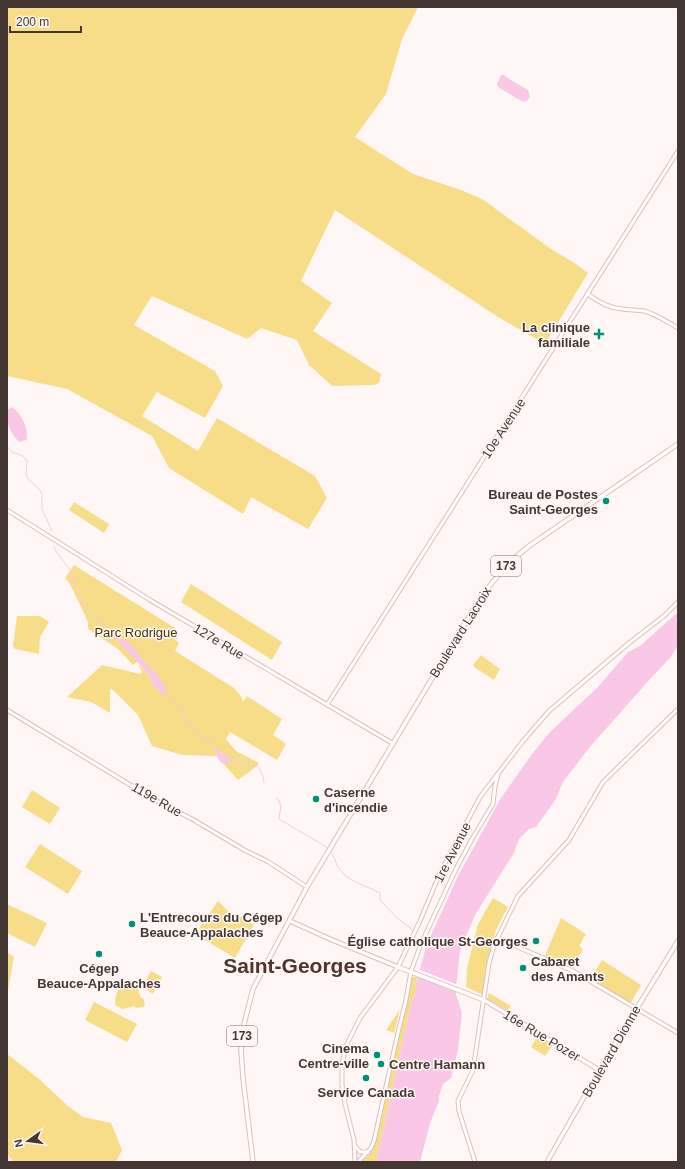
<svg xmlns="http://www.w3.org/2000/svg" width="685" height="1169" font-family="Helvetica,sans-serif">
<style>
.green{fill:#f7dd87}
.water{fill:#fac7e7}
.pier{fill:#fef7f5}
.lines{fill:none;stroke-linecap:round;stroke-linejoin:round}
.stream{stroke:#fac7e7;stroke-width:1}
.minor-casing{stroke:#e0beb5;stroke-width:5}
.major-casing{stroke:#e0beb5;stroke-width:5.5}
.minor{stroke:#fff;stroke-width:3}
.major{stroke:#fff;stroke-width:3.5}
.poi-dot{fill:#00907a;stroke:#fef7f5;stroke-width:1.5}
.labels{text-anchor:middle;stroke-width:3;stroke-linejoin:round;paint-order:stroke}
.shield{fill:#fef7f5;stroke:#7c716d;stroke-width:1}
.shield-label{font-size:12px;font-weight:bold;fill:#443733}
.poi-label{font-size:13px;font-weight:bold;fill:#443733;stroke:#fef7f5;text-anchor:end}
.street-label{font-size:13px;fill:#443733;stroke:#fef7f5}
.park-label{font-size:13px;fill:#41350b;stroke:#fef7f5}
.town-label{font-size:21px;font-weight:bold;fill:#4f342c;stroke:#fef7f5}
</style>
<rect width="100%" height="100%" fill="#fef7f5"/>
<g class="green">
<path d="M7,7H418L402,39L386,94L355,137L413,174L461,190L482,199L551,249L576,264L588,273L545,344L498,317L335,210L301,281L332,303L313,331L381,374L379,383L374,385L332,386L309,365L297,340L261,328L247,339L152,296L134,325L215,371L223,386L205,418L157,392L142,416L198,451L217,418L315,476L327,498L308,529L251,497L243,514L169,468L152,436L67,389L7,376Z"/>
<path d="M74,502L109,524L104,533L69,510Z"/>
<path d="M74,565L175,628L171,636L179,643L175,651L234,688L241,696L243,702L247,696L282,719L273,735L286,744L277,760L230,732L226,739L236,751L259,763L257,766L238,780L223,763L221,754L214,748L219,759L216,756L182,755L152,746L138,715L114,691L111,689L110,691V713L91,702L67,697L102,665L140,674L142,672L138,664L149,675L153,685L163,695L141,659L133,665L118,649L88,629V622L70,584L65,578Z"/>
<path d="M191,584L282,642L272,660L181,602Z"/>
<path d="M17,616H40L49,622L40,637L39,654L15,649L13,646Z"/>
<path d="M481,655L500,669L494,680L474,667L473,665Z"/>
<path d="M32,790L60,808L50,824L22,807Z"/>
<path d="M40,844L82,871L68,894L25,867Z"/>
<path d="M493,898L508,907L496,930L487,963L483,995L466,987L467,968L478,924Z"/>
<path d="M218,901L232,915H238L254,925L235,958L195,934Z"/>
<path d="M7,904L47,923L35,947L7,933Z"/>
<path d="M561,918L586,934L579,946L583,949L572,968L545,956Z"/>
<path d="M7,952L14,957L7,995Z"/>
<path d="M602,960L641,985L630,1004L590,980Z"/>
<path d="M151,971L162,977L153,994L142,987Z"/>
<path d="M412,977H417L415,986L417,995L413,996L376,1162H361C371,1154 373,1150 377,1138Z"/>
<path d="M135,980L141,998H143L145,1004L143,1007L135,1008V1006L122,1009L115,1005C115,991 120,983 135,980Z"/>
<path d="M489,993L511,1006L508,1011L487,999Z"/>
<path d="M94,1002L137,1024L127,1042L85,1020Z"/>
<path d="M400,1009L394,1033L386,1030Z"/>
<path d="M540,1033L555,1042L545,1056L531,1047Z"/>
<path d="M7,1054L39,1079L68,1106L83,1117L111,1123L122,1150L116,1162H14L7,1154Z"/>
</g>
<g class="water">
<path d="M501,75H504L506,77L528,90L530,96L528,100L524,102L518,99L498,87L497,84Z"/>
<path d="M12,407C22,414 28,428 27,440L19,442C9,431 7,425 7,410Z"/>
<path d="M678,612V646L670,658L651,678L589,748L563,782L556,799L536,827L529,829L519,839L514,853L475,915L460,951L456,987V994L462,1013L458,1050L451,1078L443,1084L439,1096V1101L430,1123L420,1162H376L413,996L417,995L415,986L427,944L458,876L501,798L532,754L550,732L598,687L628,652L640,646Z"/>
<path d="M107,627L122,639L129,642L142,659L157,674L165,686L167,694L163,695L153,685L149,675L107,629Z"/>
<path d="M214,748H217L221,753L230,757L229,763L225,764L220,762Z"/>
</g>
<path class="pier" d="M418,969L458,985V993L416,976Z"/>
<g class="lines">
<g class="stream">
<path d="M7,446L12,452L23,456L27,461L26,475L29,480L39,489L42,494V509L52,531"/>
<path d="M54,546L55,550L70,570L84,605L91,614L107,627"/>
<path d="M166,695L179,709L188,723L203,737L211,741L215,748"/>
<path d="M229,760H238L258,767L263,776L264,783"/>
<path d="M277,798L281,805L279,819L328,848"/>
<path d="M330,851C335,856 335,864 340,870C349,882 367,886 380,893V900L396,917L414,931"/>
<path d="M7,1156L12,1162"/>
</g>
<defs>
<g id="minor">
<path d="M588,294C598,302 609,308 622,309C629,310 637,310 644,311C656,314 667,322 678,328"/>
<path d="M7,510L150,600L392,743"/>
<path d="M327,705L678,151"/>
<path d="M7,710L155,800L192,819L246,851L267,861L307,887"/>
<path d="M497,938L573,971L678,1033"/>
<path d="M356,1147L360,1152H368"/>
<path d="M355,1162L354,1140L345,1104L342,1085V1064L346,1046L360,1018L398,967L420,921L440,873L480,797L523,741L549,711L629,643L664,616L678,602"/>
<path d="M358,1162L371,1148L374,1141L397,1037L406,1000L411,971L421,944L456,869L472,839L493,804L495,786L498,775"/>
<path d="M475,1162L459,1111L458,1101L473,1070L489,963L494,945L518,896L569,840L603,782L678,709"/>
</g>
<g id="major">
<path d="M290,921L330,939L398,967L484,1000L599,1070"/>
<path d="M253,1162L243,1078L241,1050L244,1024L253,989L307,887L476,605C491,582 507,563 529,546L678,444"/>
<path d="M547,1162L607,1057L678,941"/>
</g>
</defs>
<use href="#minor" class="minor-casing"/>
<use href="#major" class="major-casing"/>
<use href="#minor" class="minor"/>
<use href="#major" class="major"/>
</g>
<g class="poi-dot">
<path d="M597 328h4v4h4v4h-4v4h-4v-4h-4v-4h4z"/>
<circle cx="606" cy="501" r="4"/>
<circle cx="316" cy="799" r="4"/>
<circle cx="132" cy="924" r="4"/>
<circle cx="536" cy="941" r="4"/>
<circle cx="99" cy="954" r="4"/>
<circle cx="523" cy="968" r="4"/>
<circle cx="377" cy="1055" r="4"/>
<circle cx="381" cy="1064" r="4"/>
<circle cx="366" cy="1078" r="4"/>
</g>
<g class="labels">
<g class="shield">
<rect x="491" y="556" width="30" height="20" rx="3"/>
<rect x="227" y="1026" width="30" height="20" rx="3"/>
</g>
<g class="shield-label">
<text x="506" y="570">173</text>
<text x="242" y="1040">173</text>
</g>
<g class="poi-label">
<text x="590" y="332">La clinique<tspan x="590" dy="15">familiale</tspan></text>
<text x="598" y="499">Bureau de Postes<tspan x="598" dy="15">Saint-Georges</tspan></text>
<text x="324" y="797" text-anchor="start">Caserne<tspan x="324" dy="15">d'incendie</tspan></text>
<text x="140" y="922" text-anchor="start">L'Entrecours du Cégep<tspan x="140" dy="15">Beauce-Appalaches</tspan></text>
<text x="528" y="946">Église catholique St-Georges</text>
<text x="531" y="966" text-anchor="start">Cabaret<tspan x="531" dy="15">des Amants</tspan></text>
<text x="99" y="973" text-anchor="middle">Cégep<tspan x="99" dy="15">Beauce-Appalaches</tspan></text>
<text x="369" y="1053">Cinema<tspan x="369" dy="15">Centre-ville</tspan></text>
<text x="389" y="1069" text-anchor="start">Centre Hamann</text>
<text x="366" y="1097" text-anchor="middle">Service Canada</text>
</g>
<g class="street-label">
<text transform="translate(503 428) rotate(-57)" y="5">10e Avenue</text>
<text transform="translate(460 632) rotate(-58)" y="5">Boulevard Lacroix</text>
<text transform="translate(219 641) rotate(31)" y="5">127e Rue</text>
<text transform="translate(157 799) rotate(30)" y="5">119e Rue</text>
<text transform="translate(452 852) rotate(-63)" y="5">1re Avenue</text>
<text transform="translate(542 1035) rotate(31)" y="5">16e Rue Pozer</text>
<text transform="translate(611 1051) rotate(-60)" y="5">Boulevard Dionne</text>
</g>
<g class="park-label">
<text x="136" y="637">Parc Rodrigue</text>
</g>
<g class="town-label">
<text x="295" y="973">Saint-Georges</text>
</g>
</g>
<rect width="685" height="1169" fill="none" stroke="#443733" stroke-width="16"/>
<g transform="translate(28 1141) rotate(256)" stroke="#fef7f5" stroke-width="3" paint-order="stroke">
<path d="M0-3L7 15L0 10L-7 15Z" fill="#443733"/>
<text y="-6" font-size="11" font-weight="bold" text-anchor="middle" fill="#443733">N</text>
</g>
<path d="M10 26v6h71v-6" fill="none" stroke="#443733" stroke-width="2"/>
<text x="16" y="26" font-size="12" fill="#443733" stroke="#fef7f5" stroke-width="3" paint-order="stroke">200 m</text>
</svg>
